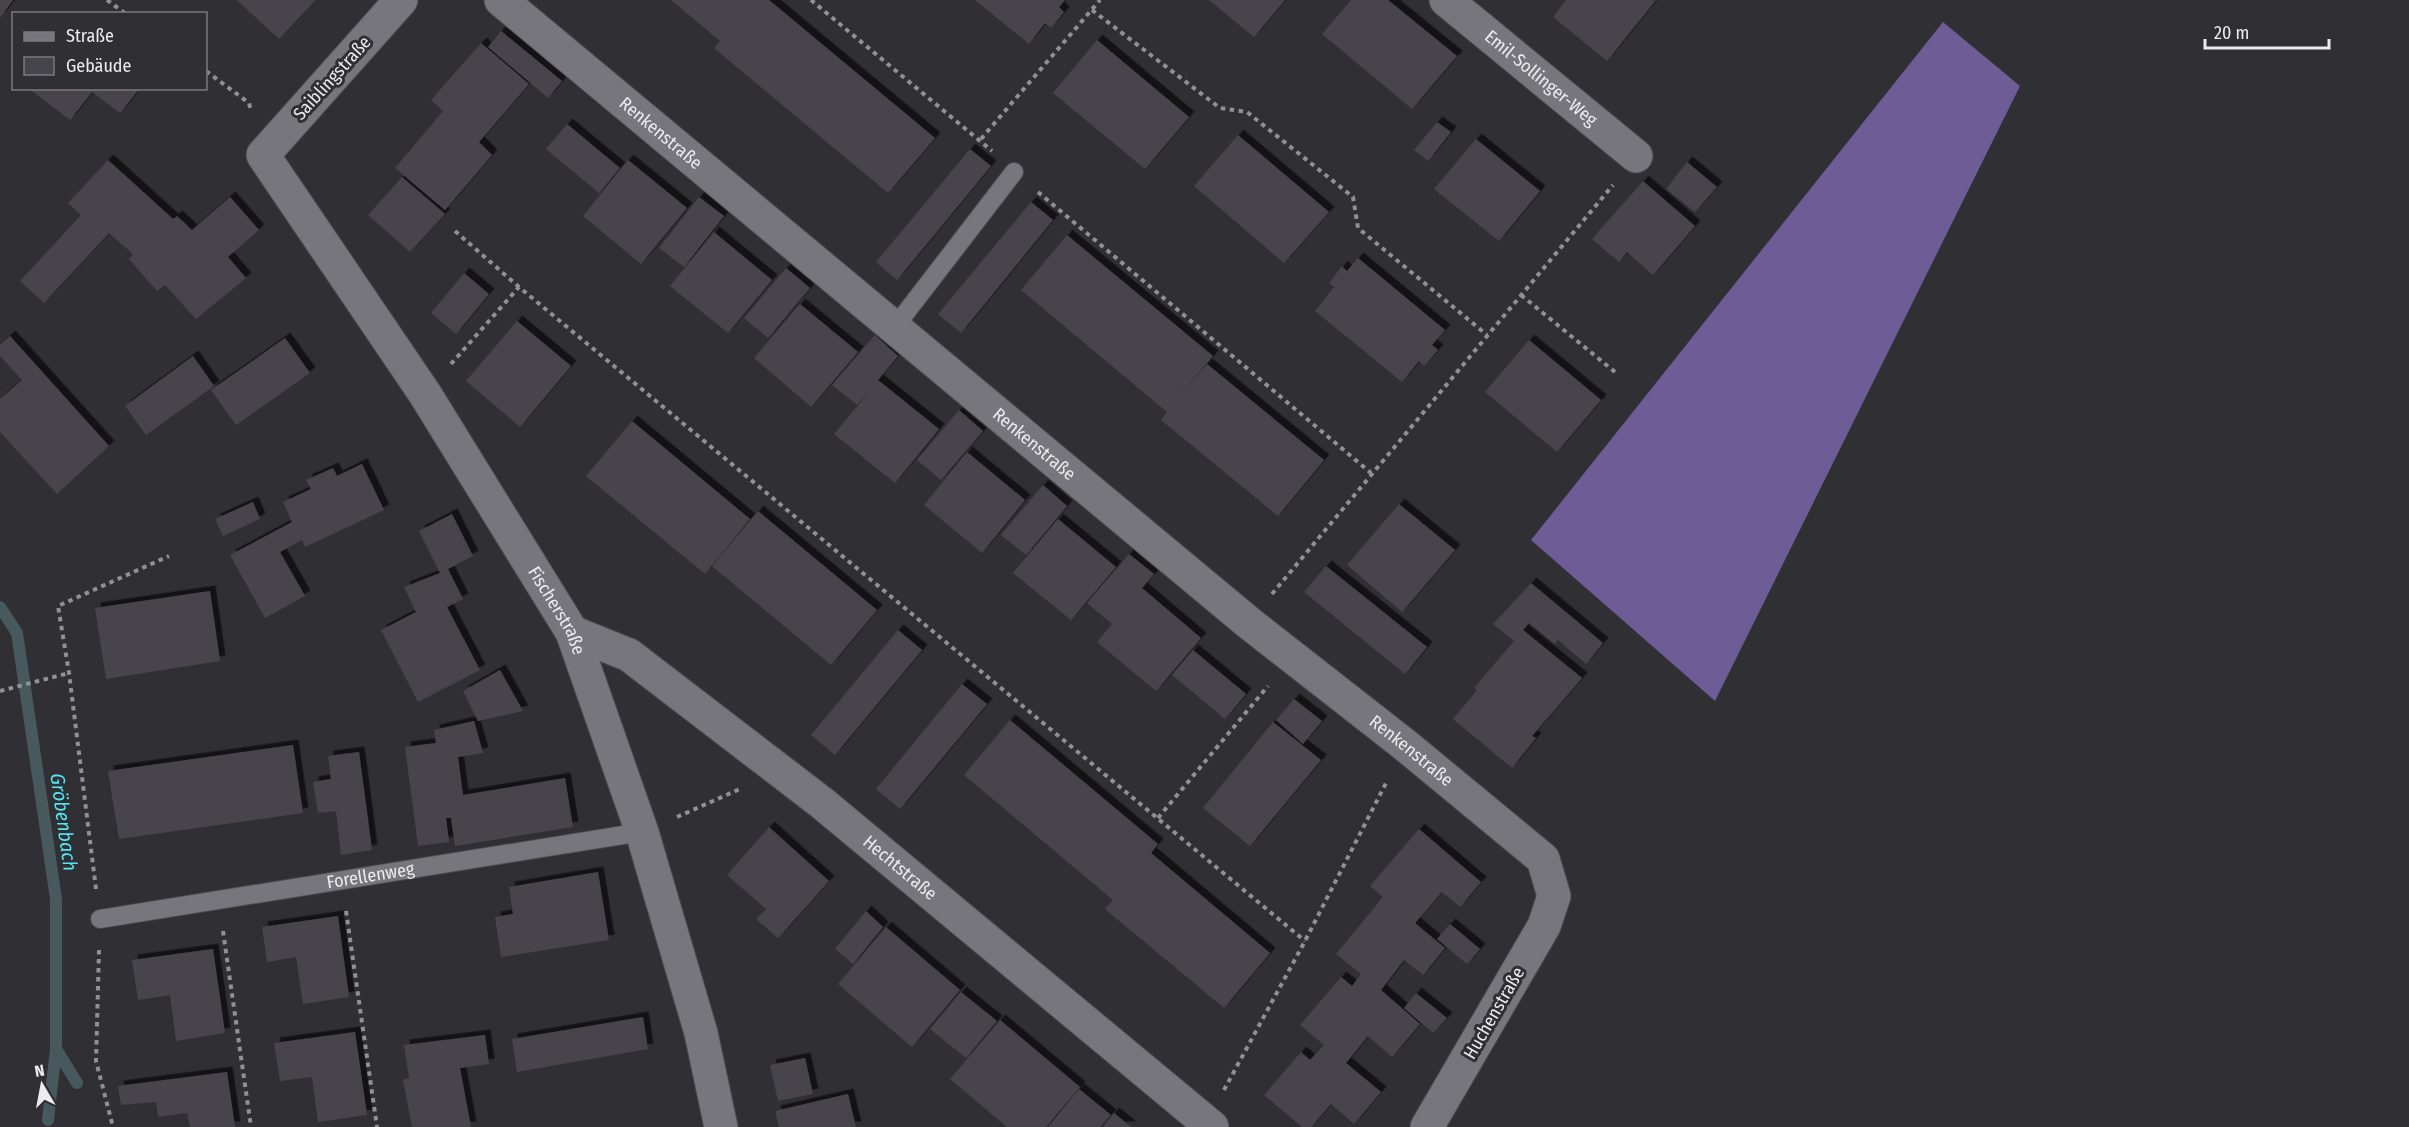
<svg xmlns="http://www.w3.org/2000/svg" width="2409" height="1127" font-family="'Fira Sans Condensed',sans-serif">
<style>
.forest{fill:#6d5c96}
.lines{fill:none;stroke-linecap:round;stroke-linejoin:round}
.stream{stroke:#47595c;stroke-width:12}
.building{fill:#46454b;filter:url(#shadow)}
.service-casing{stroke:#4b4a4f;stroke-width:20}
.minor-casing{stroke:#4b4a4f;stroke-width:35}
.path{stroke:#919094;stroke-width:4;stroke-dasharray:4.5 4.5;stroke-linecap:butt}
.service{stroke:#77767c;stroke-width:18}
.minor{stroke:#77767c;stroke-width:33}
.labels{text-anchor:middle;stroke-width:6;stroke-linejoin:round;paint-order:stroke}
.street-label{font-size:18px;fill:#ecebef;stroke:#302f34}
.water-label{font-size:20px;font-style:italic;fill:#56e5f2;stroke:#302f34}
</style>
<defs>
<filter id="shadow"><feDropShadow dx="5.5" dy="-5.5" stdDeviation="0" flood-color="#0009"/></filter>
</defs>
<rect width="100%" height="100%" fill="#302f34"/>
<path class="forest" d="M1943,22L2020,86L1715,701L1531,540Z"/>
<g class="lines">
<g class="stream">
<path d="M0,607L17,633L56,899V1049L48,1120"/>
<path d="M56,1049L77,1083"/>
</g>
</g>
<g class="building">
<path d="M0,0H13L0,18Z"/>
<path d="M237,0H316L279,39Z"/>
<path d="M671,0H769L935,138L888,193L714,48L720,41Z"/>
<path d="M975,0H1065L1059,7L1064,12L1051,28L1045,23L1029,44Z"/>
<path d="M1209,0H1285L1254,37Z"/>
<path d="M1351,0H1388L1457,56L1412,109L1322,34Z"/>
<path d="M1566,0H1656L1607,61L1553,17Z"/>
<path d="M501,31L562,81L548,98L488,47Z"/>
<path d="M1097,40L1189,117L1145,169L1053,93Z"/>
<path d="M481,43L529,84L479,142L492,155L445,210L395,168L443,111L431,100Z"/>
<path d="M28,88H140L120,113L92,92L70,120Z"/>
<path d="M1437,122L1451,132L1428,161L1414,150Z"/>
<path d="M567,124L620,168L599,193L546,149Z"/>
<path d="M1238,135L1329,212L1284,263L1194,186Z"/>
<path d="M1476,139L1540,191L1499,241L1434,189Z"/>
<path d="M970,149L991,166L897,280L876,262Z"/>
<path d="M108,160L173,219L177,216L192,230L230,197L259,230L228,257L246,278L196,319L165,285L157,291L129,259L133,254L109,233L44,303L20,281L81,215L68,203Z"/>
<path d="M628,160L687,208L641,264L583,216Z"/>
<path d="M1687,162L1717,187L1695,212L1666,189Z"/>
<path d="M402,177L445,214L410,252L368,215Z"/>
<path d="M1643,181L1695,226L1653,275L1627,252L1619,262L1592,239Z"/>
<path d="M699,197L724,216L684,267L659,248Z"/>
<path d="M1031,202L1053,220L961,333L938,314Z"/>
<path d="M714,232L772,280L728,333L670,286Z"/>
<path d="M1067,235L1213,356L1174,402L1207,364L1324,460L1278,516L1161,420L1167,412L1021,290Z"/>
<path d="M1358,258L1445,330L1432,345L1438,350L1424,366L1419,361L1402,382L1315,311L1334,287L1329,283L1342,266L1347,271Z"/>
<path d="M786,268L810,288L768,338L744,318Z"/>
<path d="M464,273L489,294L456,334L431,313Z"/>
<path d="M800,304L858,352L811,407L754,358Z"/>
<path d="M517,321L571,366L520,427L466,381Z"/>
<path d="M875,335L898,356L878,380L939,429L895,483L834,434L870,391L857,405L832,385Z"/>
<path d="M10,336L109,446L57,494L0,432V399L22,380L0,356V345Z"/>
<path d="M285,338L310,373L236,425L211,390Z"/>
<path d="M1529,340L1601,400L1557,452L1485,392Z"/>
<path d="M193,356L214,386L146,435L125,406Z"/>
<path d="M959,410L983,431L941,480L917,460Z"/>
<path d="M632,421L750,519L705,574L586,476Z"/>
<path d="M967,452L1025,500L982,553L924,505Z"/>
<path d="M362,464L384,510L305,547L302,540L280,552L305,596L265,618L230,555L292,522L283,502L311,489L306,480L333,468L337,476Z"/>
<path d="M1043,485L1067,506L1026,555L1001,535Z"/>
<path d="M253,502L260,519L223,536L215,519Z"/>
<path d="M1399,504L1455,550L1402,612L1347,565Z"/>
<path d="M758,511L877,610L831,665L712,566Z"/>
<path d="M452,514L473,556L448,569L463,599L447,607L480,670L418,702L381,630L416,612L404,587L440,573L419,531Z"/>
<path d="M1058,519L1116,567L1071,620L1013,573Z"/>
<path d="M1129,554L1154,574L1142,588L1201,638L1156,691L1097,642L1112,624L1087,603Z"/>
<path d="M1326,566L1427,647L1405,674L1304,592Z"/>
<path d="M1531,583L1603,643L1586,664L1558,640L1555,644L1529,623L1523,630L1582,678L1532,736L1536,738L1512,768L1453,719L1477,690L1474,688L1514,641L1493,624Z"/>
<path d="M210,591L220,661L106,679L95,608Z"/>
<path d="M898,630L922,650L835,755L811,735Z"/>
<path d="M1193,650L1246,694L1225,719L1172,675Z"/>
<path d="M500,670L523,711L478,721L463,691Z"/>
<path d="M962,684L987,704L900,809L876,789Z"/>
<path d="M1294,699L1322,721L1303,744L1276,720Z"/>
<path d="M1010,720L1158,844L1151,853L1270,953L1224,1008L1105,909L1113,900L964,775Z"/>
<path d="M474,721L483,753L458,757L463,795L565,778L573,827L455,846L451,818H446L449,842L418,846L405,747L436,743L434,730Z"/>
<path d="M1273,722L1321,760L1250,846L1203,808Z"/>
<path d="M293,745L303,813L119,839L108,771Z"/>
<path d="M359,752L372,850L341,855L336,811L318,813L313,782L331,779L328,756Z"/>
<path d="M769,827L829,881L778,938L756,919L766,909L727,875Z"/>
<path d="M1419,829L1481,882L1460,907L1442,892L1415,923L1445,948L1423,975L1404,960L1381,990L1420,1024L1392,1057L1368,1036L1346,1063L1381,1092L1354,1124L1331,1104L1311,1127H1302L1264,1095L1301,1052L1310,1060L1324,1045L1300,1025L1341,977L1352,986L1361,974L1336,954L1383,897L1370,886Z"/>
<path d="M598,872L609,940L501,957L495,917L513,914L509,887Z"/>
<path d="M866,911L883,927L853,964L835,949Z"/>
<path d="M338,916L349,997L303,1004L296,957L267,962L262,927Z"/>
<path d="M1450,924L1480,949L1467,964L1437,939Z"/>
<path d="M886,927L960,990L912,1047L838,984Z"/>
<path d="M213,949L225,1033L176,1041L170,995L138,1000L132,960Z"/>
<path d="M961,992L997,1021L966,1058L930,1029Z"/>
<path d="M1416,993L1447,1018L1433,1033L1404,1008Z"/>
<path d="M643,1017L648,1049L517,1072L512,1039Z"/>
<path d="M1000,1020L1080,1087L1046,1127H1007L950,1079Z"/>
<path d="M355,1032L367,1115L318,1122L312,1077L280,1081L274,1043Z"/>
<path d="M485,1035L489,1064L460,1068L471,1127H412L403,1080L409,1078L404,1045Z"/>
<path d="M805,1058L813,1094L778,1101L770,1065Z"/>
<path d="M227,1072L235,1127H190L187,1113L158,1117L156,1102L121,1105L118,1086Z"/>
<path d="M1079,1089L1111,1115L1100,1127H1048Z"/>
<path d="M848,1094L856,1127H779L775,1111Z"/>
<path d="M1114,1113L1131,1127H1103Z"/>
</g>
<g class="lines">
<defs>
<g id="service">
<path d="M894,328L1014,172"/>
<path id="s1" d="M100,919L642,832"/>
</g>
<g id="minor">
<path id="s2" d="M401,0L263,155L425,394L572,632L642,832L701,1033L721,1127"/>
<path id="s3" d="M501,0L1249,623L1405,745L1543,859L1554,896L1544,926L1427,1127"/>
<path id="s4" d="M1446,0L1636,156"/>
<path id="s5" d="M572,632L629,655L822,803L1212,1127"/>
</g>
</defs>
<use href="#service" class="service-casing"/>
<use href="#minor" class="minor-casing"/>
<g class="path">
<path d="M107,0L126,14"/>
<path d="M811,0L992,151"/>
<path d="M1092,10L1220,108L1247,112L1353,197L1358,228L1487,335"/>
<path d="M206,71L249,103L251,111"/>
<path d="M981,139L1100,0"/>
<path d="M1038,192L1371,473"/>
<path d="M455,231L519,287L1305,941"/>
<path d="M1521,295L1615,372"/>
<path d="M451,364L519,287"/>
<path d="M1272,594L1613,185"/>
<path d="M0,691L69,673"/>
<path d="M677,817L742,788"/>
<path d="M1158,818L1268,686"/>
<path d="M96,889L69,673L58,606L169,556"/>
<path d="M346,911L377,1127"/>
<path d="M223,931L251,1127"/>
<path d="M99,950L96,1061L113,1127"/>
<path d="M1224,1090L1305,941L1387,781"/>
</g>
<use href="#service" class="service"/>
<use href="#minor" class="minor"/>
</g>
<g class="labels">
<g class="street-label">
<text transform="translate(332 78) rotate(-48)" y="6">Saiblingstraße</text>
<text dy="6" stroke="none"><textPath href="#s4" startOffset="123">Emil-Sollinger-Weg</textPath></text>
<text dy="6" stroke="none"><textPath href="#s3" startOffset="208">Renkenstraße</textPath></text>
<text dy="6" stroke="none"><textPath href="#s3" startOffset="694">Renkenstraße</textPath></text>
<text dy="6" stroke="none"><textPath href="#s2" startOffset="750">Fischerstraße</textPath></text>
<text dy="6" stroke="none"><textPath href="#s3" startOffset="1180">Renkenstraße</textPath></text>
<text dy="6" stroke="none"><textPath href="#s5" startOffset="406">Hechtstraße</textPath></text>
<text dy="6" stroke="none"><textPath href="#s1" startOffset="274">Forellenweg</textPath></text>
<text transform="translate(1494 1013) rotate(-60)" y="6">Huchenstraße</text>
</g>
<g class="water-label">
<text transform="translate(64 822) rotate(82)" y="7">Gröbenbach</text>
</g>
</g>
<rect x="12" y="12" width="195" height="78" fill="#302f34" stroke="#7b7a7f" stroke-width="1.5"/>
<rect x="24" y="32" width="30" height="9" fill="#77767c" stroke="#7b7a7f" stroke-width="1.5"/>
<text x="66" y="42" font-size="18" fill="#ecebef">Straße</text>
<rect x="24" y="57" width="30" height="18" fill="#46454b" stroke="#7b7a7f" stroke-width="1.5"/>
<text x="66" y="72" font-size="18" fill="#ecebef">Gebäude</text>
<g transform="translate(42 1085) rotate(350)" stroke="#302f34" stroke-width="4.5" paint-order="stroke">
<path d="M0-4.5L10 22L0 15L-10 22Z" fill="#ecebef"/>
<text y="-9" font-size="16" font-weight="bold" text-anchor="middle" fill="#ecebef">N</text>
</g>
<path d="M2205 39v9h124v-9" fill="none" stroke="#ecebef" stroke-width="3"/>
<text x="2214" y="39" font-size="18" fill="#ecebef" stroke="#302f34" stroke-width="4.5" paint-order="stroke">20 m</text>
</svg>
